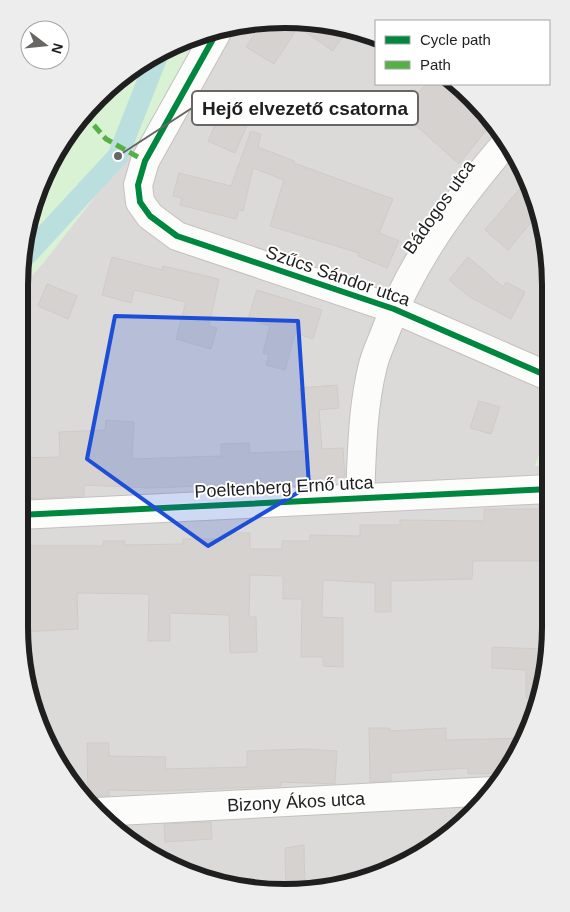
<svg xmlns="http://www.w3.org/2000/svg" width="570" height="912" font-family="Arial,sans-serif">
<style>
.residential{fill:#dcdad9}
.park{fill:#d9f2d3}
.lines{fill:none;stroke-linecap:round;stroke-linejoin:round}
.canal{stroke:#bbdfdf;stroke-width:21}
.building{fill:#d5d2d0;stroke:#d0cbc8}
.minor-casing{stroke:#c3c1c0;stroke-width:30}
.minor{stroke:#fcfcfb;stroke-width:28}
.quiet{stroke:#55b145;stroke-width:5;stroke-dasharray:10 5;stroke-linecap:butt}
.cycleway-casing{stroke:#fff;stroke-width:9}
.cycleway{stroke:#00873e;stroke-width:6}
.marked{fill:#1d4ed8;fill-opacity:0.2;stroke:#1d4ed8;stroke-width:4;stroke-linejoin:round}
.labels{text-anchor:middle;stroke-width:4;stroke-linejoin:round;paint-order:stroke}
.street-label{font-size:18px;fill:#1f1f1f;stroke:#fff}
.rim{fill:none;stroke:#1f1f1f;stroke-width:6}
.leader{fill:none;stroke:#676665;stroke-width:2}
.callout-dot{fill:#676665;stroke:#fff;stroke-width:2}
.callout{fill:#fff;stroke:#676665;stroke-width:2}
.callout-label{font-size:19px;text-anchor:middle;font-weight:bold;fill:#1f1f1f}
</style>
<rect width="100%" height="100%" fill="#edeae7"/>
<path class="residential" d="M251,21L354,28L376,39V84H456L516,152L542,216L551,267L549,661L531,729L496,789L433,848L354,884L285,893L199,879L123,838L64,775L33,712L19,627L21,288L44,262L160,113L197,39Z"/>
<g class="park">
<path d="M197,39L160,113L44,262L21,288V251L39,183L74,123L152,54Z"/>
<path d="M550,421V466H535Z"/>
</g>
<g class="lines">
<path class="canal" d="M21,261L118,156L159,52"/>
</g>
<g class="building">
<path d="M262,22L328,26L343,36L333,51L298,27L274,64L246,47Z"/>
<path d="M426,84H456L491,124L459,164L401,112Z"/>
<path d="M231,90L257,102L235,153L208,141Z"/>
<path d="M251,131L261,134L258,147L294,161V163L393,199L379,233L399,241L387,268L358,256L359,253L270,226L284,180L253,168L243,211L239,210L236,219L180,205L182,198L173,196L179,173L231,186Z"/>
<path d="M527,180L540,212L508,250L485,230Z"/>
<path d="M112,257L162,270L163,266L219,279L209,326L217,328L211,349L176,339L186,302L134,290L131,303L102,295Z"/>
<path d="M468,257L503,287L506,282L525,292L511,319L470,297L449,280Z"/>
<path d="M47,284L77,296L68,319L38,306Z"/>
<path d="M257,290L322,310L313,339L295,333L285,370L266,365L269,355L263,353L270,326L248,319Z"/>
<path d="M337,385L339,408L319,410L322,449L343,448L345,477L251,484L150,488L84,485V496L20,499V458L60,457L59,432L105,430L106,420L134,422L132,459L221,456V444L249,443L250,453L305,451L300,388Z"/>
<path d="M479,401L500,407L491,434L470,428Z"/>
<path d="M484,509H550L549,561H473L472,579L391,581V612H375V583L323,580L322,617L343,618V667L323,666V657H301L302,599H283V576L250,575L249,617H256L257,652L230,653L229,615L170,613V641H148L149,594L77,593L78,629L20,632L19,546H103V541H125V545L183,544V539H231V533H250V549H282V541H310V535L360,536V525H400V520L484,521Z"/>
<path d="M492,647L542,649L539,698H526V670L492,668Z"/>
<path d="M369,728H390V731L446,728V740L526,738L506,773L468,774V768L391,773V781L370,782Z"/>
<path d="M87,743H109V756L166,757L165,769L247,767V751L304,749L337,751L335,784L281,782V786L165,791L109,790V796H88Z"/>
<path d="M211,822L212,839L165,842L164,824Z"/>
<path d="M304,845L305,891L286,893L285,848Z"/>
</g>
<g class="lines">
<defs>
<g id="minor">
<path d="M217,32L145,161L138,185L140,202L150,216L177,236L394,309L550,377"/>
<path d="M360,498C362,453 362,409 373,365C376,353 382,341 386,330C413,259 458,199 507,142"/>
<path d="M19,515L550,489"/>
<path d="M98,812L494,791"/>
</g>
</defs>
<use href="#minor" class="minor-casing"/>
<use href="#minor" class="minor"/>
<path class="quiet" d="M84,114L106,139L145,161"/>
<defs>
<g id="cycleway">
<path d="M217,32L145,161L138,185L140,202L150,216L177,236L394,309L550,377"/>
<path d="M19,515L550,489"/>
</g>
</defs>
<use href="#cycleway" class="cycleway-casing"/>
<use href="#cycleway" class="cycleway"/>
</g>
<path class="marked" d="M115,316L298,321L309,486L208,546L87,459Z"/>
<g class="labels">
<g class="street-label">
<text transform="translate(439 207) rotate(-55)" y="6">Bádogos utca</text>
<text transform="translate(338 276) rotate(19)" y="6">Szűcs Sándor utca</text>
<text transform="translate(284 487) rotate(-3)" y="6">Poeltenberg Ernő utca</text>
<text transform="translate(296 802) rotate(-3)" y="6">Bizony Ákos utca</text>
</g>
</g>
<path d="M0 0H570V912H0ZM285 28H285A257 257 0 0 1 542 285V627A257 257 0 0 1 285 884H285A257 257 0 0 1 28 627V285A257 257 0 0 1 285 28Z" fill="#ededed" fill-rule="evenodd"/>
<path class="rim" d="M285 28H285A257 257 0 0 1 542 285V627A257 257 0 0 1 285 884H285A257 257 0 0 1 28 627V285A257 257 0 0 1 285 28Z"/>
<path class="leader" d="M118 156L192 108"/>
<circle class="callout-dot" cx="118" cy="156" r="5"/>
<rect class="callout" x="192" y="91" width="226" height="34" rx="5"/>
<g class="callout-label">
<text x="305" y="115">Hejő elvezető csatorna</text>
</g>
<rect x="375" y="20" width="175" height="65" fill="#ffffff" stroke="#a5a5a5"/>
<rect x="385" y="36" width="25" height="8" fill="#00873e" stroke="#a5a5a5"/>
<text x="420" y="45" font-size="15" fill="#1f1f1f">Cycle path</text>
<rect x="385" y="61" width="25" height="8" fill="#55b145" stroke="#a5a5a5"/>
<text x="420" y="70" font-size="15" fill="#1f1f1f">Path</text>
<g transform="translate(45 45) rotate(106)"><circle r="24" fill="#ffffff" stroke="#a5a5a5"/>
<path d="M0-4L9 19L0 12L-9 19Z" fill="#676665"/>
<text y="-8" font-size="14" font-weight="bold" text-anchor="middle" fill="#1f1f1f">N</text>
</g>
</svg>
